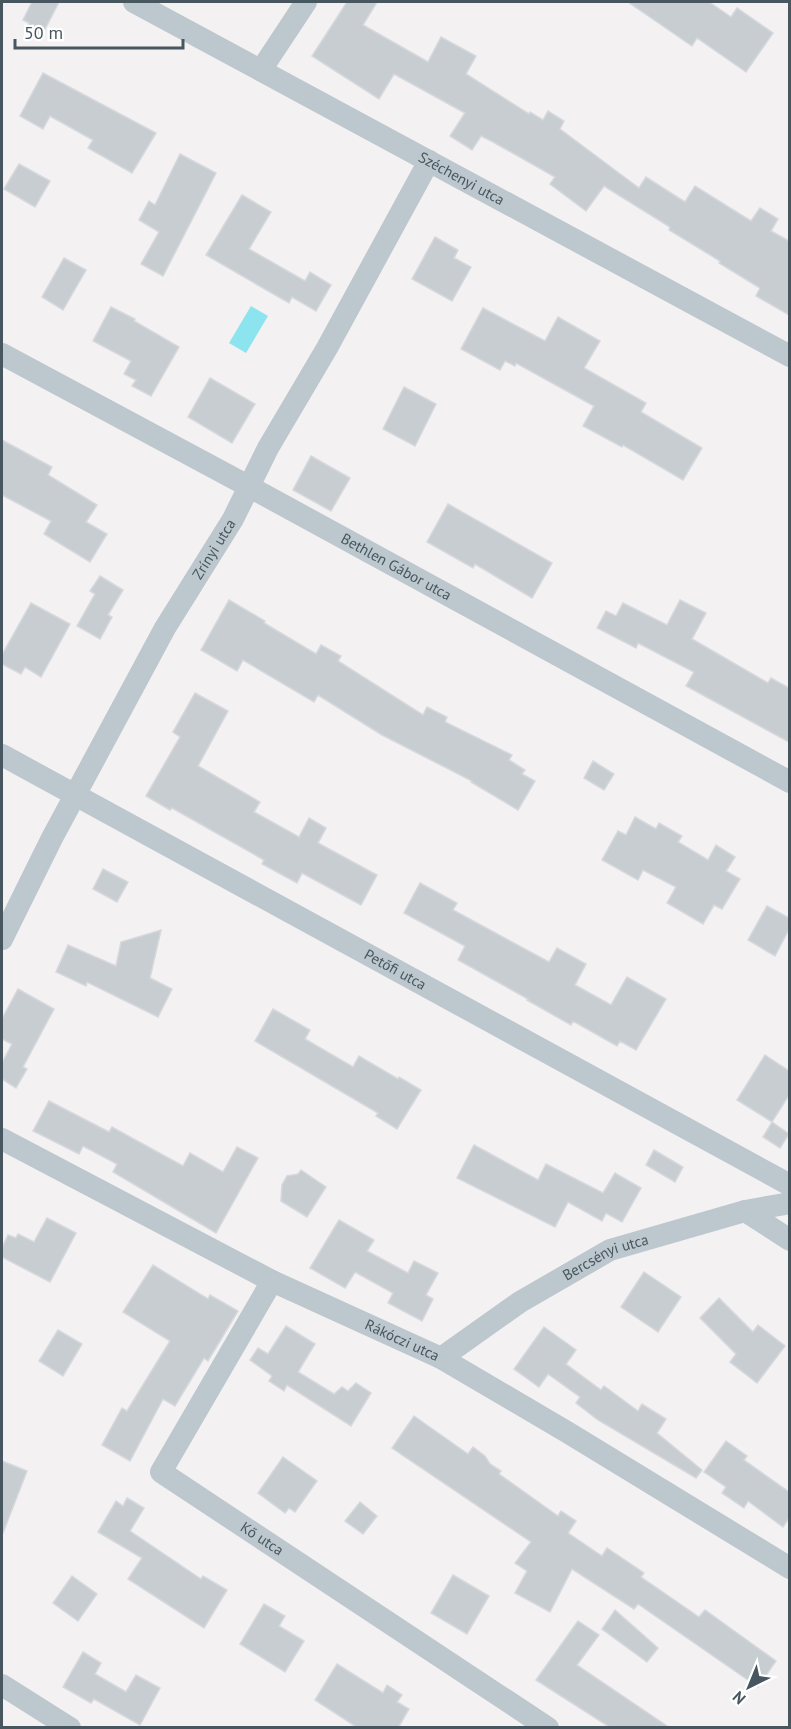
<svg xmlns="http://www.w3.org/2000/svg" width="791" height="1729" font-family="'PT Sans',sans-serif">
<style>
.water{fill:#8ce4ef}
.building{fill:#c8cdd1;stroke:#d5d8dd;stroke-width:1.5}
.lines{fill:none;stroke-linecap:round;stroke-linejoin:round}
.street{stroke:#bcc7ce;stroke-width:22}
.labels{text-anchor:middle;stroke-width:4.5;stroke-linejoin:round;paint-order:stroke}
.street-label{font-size:15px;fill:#48575f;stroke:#fff}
</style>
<rect width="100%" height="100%" fill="#f4f1f2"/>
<path class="water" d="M251,306L268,316L246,353L229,343Z"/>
<g class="building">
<path d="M32,2H59L41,37L26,29L29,23L23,20Z"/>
<path d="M347,2H377L363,25L428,62L441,37L476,56L466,74L529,114L530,112L543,120L548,111L564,121L560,129L639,188L646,177L685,202L695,186L751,221L760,208L778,219L771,231L789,241V315L756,296L760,288L719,263L720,261L669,230L670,227L604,186L586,211L550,184L555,177L493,142L481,136L472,150L450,136L465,113L394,74L379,99L312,56Z"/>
<path d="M628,2H709L731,17L737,8L773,33L746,72L697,38L692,46Z"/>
<path d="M43,73L156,133L132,173L88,148L93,140L50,116L43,129L20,116Z"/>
<path d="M180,154L216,173L163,276L141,264L159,232L139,220L149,201L155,205Z"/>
<path d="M19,164L50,181L35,207L4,189Z"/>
<path d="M242,195L271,212L249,249L305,281L310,272L331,285L316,311L292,297L289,303L206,255Z"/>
<path d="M435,237L458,250L454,258L471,267L452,301L412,279Z"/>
<path d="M64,258L86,270L63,310L42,297Z"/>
<path d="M111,307L135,319L134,321L179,347L151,396L132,386L136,380L124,374L131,361L93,341Z"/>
<path d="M483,308L545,341L558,317L600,341L584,368L646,403L641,412L702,448L683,480L623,445L622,447L583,426L594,406L516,363L515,366L505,361L500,370L461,349Z"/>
<path d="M210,378L255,404L232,443L188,417Z"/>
<path d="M404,387L436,404L415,446L383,429Z"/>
<path d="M2,440L52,467L48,475L97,505L86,522L107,534L90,562L44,534L51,521L2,495Z"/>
<path d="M311,456L350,478L331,511L293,490Z"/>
<path d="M448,504L552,563L532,598L475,564L473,568L427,542Z"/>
<path d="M100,576L123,590L108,615L112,617L100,639L77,626L95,594L90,591Z"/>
<path d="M229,600L265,621L264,623L316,654L321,645L341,656L338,661L423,715L427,707L447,717L445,722L512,755L509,760L525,770L522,774L535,781L518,810L471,782L472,781L382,735L318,695L314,702L243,660L237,671L201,650Z"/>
<path d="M680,600L706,613L692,639L768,683L771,678L789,688V742L686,686L694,672L638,643L636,648L597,628L606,611L616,616L623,603L667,625Z"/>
<path d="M31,603L70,624L41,677L25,667L21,674L2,664V655Z"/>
<path d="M195,693L228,711L198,766L260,802L254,812L299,837L309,818L326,828L318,843L377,875L361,905L302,873L297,883L262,864L264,860L172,808L170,810L146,796L180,737L173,732Z"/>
<path d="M593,761L614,774L604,790L584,778Z"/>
<path d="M635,817L656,829L659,823L682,836L678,842L708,860L716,845L735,857L726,871L740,879L722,909L714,905L703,924L667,903L676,887L643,870L638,880L602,860L618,831L626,835Z"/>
<path d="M103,869L128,882L117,902L93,889Z"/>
<path d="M420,883L457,903L453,910L549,962L557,948L586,964L575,985L611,1005L627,977L666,999L636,1050L620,1041L617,1046L573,1021L571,1025L527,1000L528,999L458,960L465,946L404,913Z"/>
<path d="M767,906L789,918V929L775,956L748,940Z"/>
<path d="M161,930L150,978L172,989L158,1017L87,982L86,986L56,972L68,945L116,966L121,942Z"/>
<path d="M18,989L54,1009L23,1067L27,1069L16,1088L2,1079V1063L12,1044L2,1039V1019Z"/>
<path d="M273,1009L310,1030L305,1039L353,1067L359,1056L398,1079L399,1077L421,1090L397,1129L376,1116L378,1113L255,1041Z"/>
<path d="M765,1055L789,1071V1095L772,1122L737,1100Z"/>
<path d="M49,1101L109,1132L112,1127L183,1166L190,1153L223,1172L237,1147L258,1158L216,1233L113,1172L117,1164L83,1146L79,1154L33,1131Z"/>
<path d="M772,1122L789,1134L780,1148L763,1137Z"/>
<path d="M474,1145L538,1180L546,1164L603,1193L615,1173L641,1188L622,1222L606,1213L602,1221L568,1202L555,1227L457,1178Z"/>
<path d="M654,1150L683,1167L675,1182L646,1165Z"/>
<path d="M301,1170L326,1187L307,1217L281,1201L282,1185L287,1176L298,1174Z"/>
<path d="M47,1218L76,1233L50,1282L2,1257V1248L8,1235L16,1238L18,1234L34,1242Z"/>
<path d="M339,1220L374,1240L367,1251L408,1273L414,1261L438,1273L426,1295L433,1299L422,1321L388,1303L393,1293L355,1272L345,1288L310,1268Z"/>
<path d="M153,1265L208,1299L210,1295L238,1311L208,1361L204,1358L175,1406L163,1399L130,1461L102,1445L122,1408L127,1411L170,1341L123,1312Z"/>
<path d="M644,1272L681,1297L658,1332L621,1307Z"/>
<path d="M719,1298L753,1332L758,1325L785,1346L757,1383L730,1362L736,1354L700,1318Z"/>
<path d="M286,1326L315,1344L298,1372L334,1394L342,1387L348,1391L356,1383L371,1393L351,1426L287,1385L284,1391L269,1381L272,1376L250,1360L258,1348L268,1354Z"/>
<path d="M544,1327L576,1350L566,1364L601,1390L604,1386L638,1411L642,1404L666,1419L657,1433L702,1470L696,1478L598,1420L576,1403L580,1397L548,1374L539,1387L514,1369Z"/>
<path d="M58,1330L82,1344L63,1376L39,1361Z"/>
<path d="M414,1416L468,1454L473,1447L485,1456L490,1464L501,1471L499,1474L558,1516L561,1511L576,1521L568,1533L602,1556L607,1548L644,1573L641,1577L699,1617L705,1610L776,1661L758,1687L638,1604L634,1609L572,1569L550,1612L515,1593L527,1571L515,1563L531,1542L392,1448Z"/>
<path d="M726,1441L747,1456L744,1460L789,1492V1518L783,1527L748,1501L744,1508L722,1493L726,1487L704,1472Z"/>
<path d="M283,1457L317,1481L295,1512L289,1508L285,1513L258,1493Z"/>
<path d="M2,1461L27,1471L3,1533H2Z"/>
<path d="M127,1498L144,1508L130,1531L201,1579L203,1576L227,1590L204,1628L128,1579L142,1558L98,1532L116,1501L123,1506Z"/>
<path d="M360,1502L377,1516L363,1534L345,1521Z"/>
<path d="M453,1575L489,1596L467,1634L431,1613Z"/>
<path d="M72,1576L97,1594L78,1621L53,1603Z"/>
<path d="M264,1604L285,1616L279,1626L304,1641L285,1672L240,1644Z"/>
<path d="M615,1610L658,1648L647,1662L602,1629Z"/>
<path d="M578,1621L599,1635L577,1665L670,1728H611L536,1680Z"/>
<path d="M83,1652L101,1663L95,1674L126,1692L136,1675L160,1688L140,1725L94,1699L91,1703L63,1687Z"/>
<path d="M337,1664L383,1693L387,1685L402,1695L397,1702L409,1709L398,1728H358L315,1700Z"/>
</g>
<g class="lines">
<g class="street">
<path id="s1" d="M134,2L790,356"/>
<path d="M261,70L306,2"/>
<path id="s2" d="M2,354L248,486L790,782"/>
<path id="s3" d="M2,755L790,1185"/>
<path id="s4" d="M2,939L52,838L165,628L233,519L268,448L327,348L429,161"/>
<path id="s5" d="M2,1139L272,1281L441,1358L567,1432L790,1568"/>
<path d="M745,1211L790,1240"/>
<path id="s6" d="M272,1281L161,1472L548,1728"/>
<path id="s7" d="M441,1358L520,1302L610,1250L745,1211L790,1203"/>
<path d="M2,1685L70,1728"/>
</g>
</g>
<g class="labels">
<g class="street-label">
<text dy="5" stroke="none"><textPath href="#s1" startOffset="372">Széchenyi utca</textPath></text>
<text dy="5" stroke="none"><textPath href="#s4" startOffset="444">Zrínyi utca</textPath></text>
<text dy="5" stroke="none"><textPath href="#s2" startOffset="448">Bethlen Gábor utca</textPath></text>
<text dy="5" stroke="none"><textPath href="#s3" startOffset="448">Petőfi utca</textPath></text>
<text dy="5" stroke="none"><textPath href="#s7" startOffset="194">Bercsényi utca</textPath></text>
<text dy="5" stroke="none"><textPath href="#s5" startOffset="448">Rákóczi utca</textPath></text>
<text dy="5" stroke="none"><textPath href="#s6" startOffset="342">Kő utca</textPath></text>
</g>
</g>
<rect width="791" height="1729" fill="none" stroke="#48575f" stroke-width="6"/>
<g transform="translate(749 1687) rotate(223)" stroke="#ffffff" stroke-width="4.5" paint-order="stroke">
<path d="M0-4.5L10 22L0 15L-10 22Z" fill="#48575f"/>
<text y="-9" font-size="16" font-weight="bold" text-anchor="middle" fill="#48575f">N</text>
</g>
<path d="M15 39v9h168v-9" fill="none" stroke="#48575f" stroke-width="3"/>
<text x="24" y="39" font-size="18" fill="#48575f" stroke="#ffffff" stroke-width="4.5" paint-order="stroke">50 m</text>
</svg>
